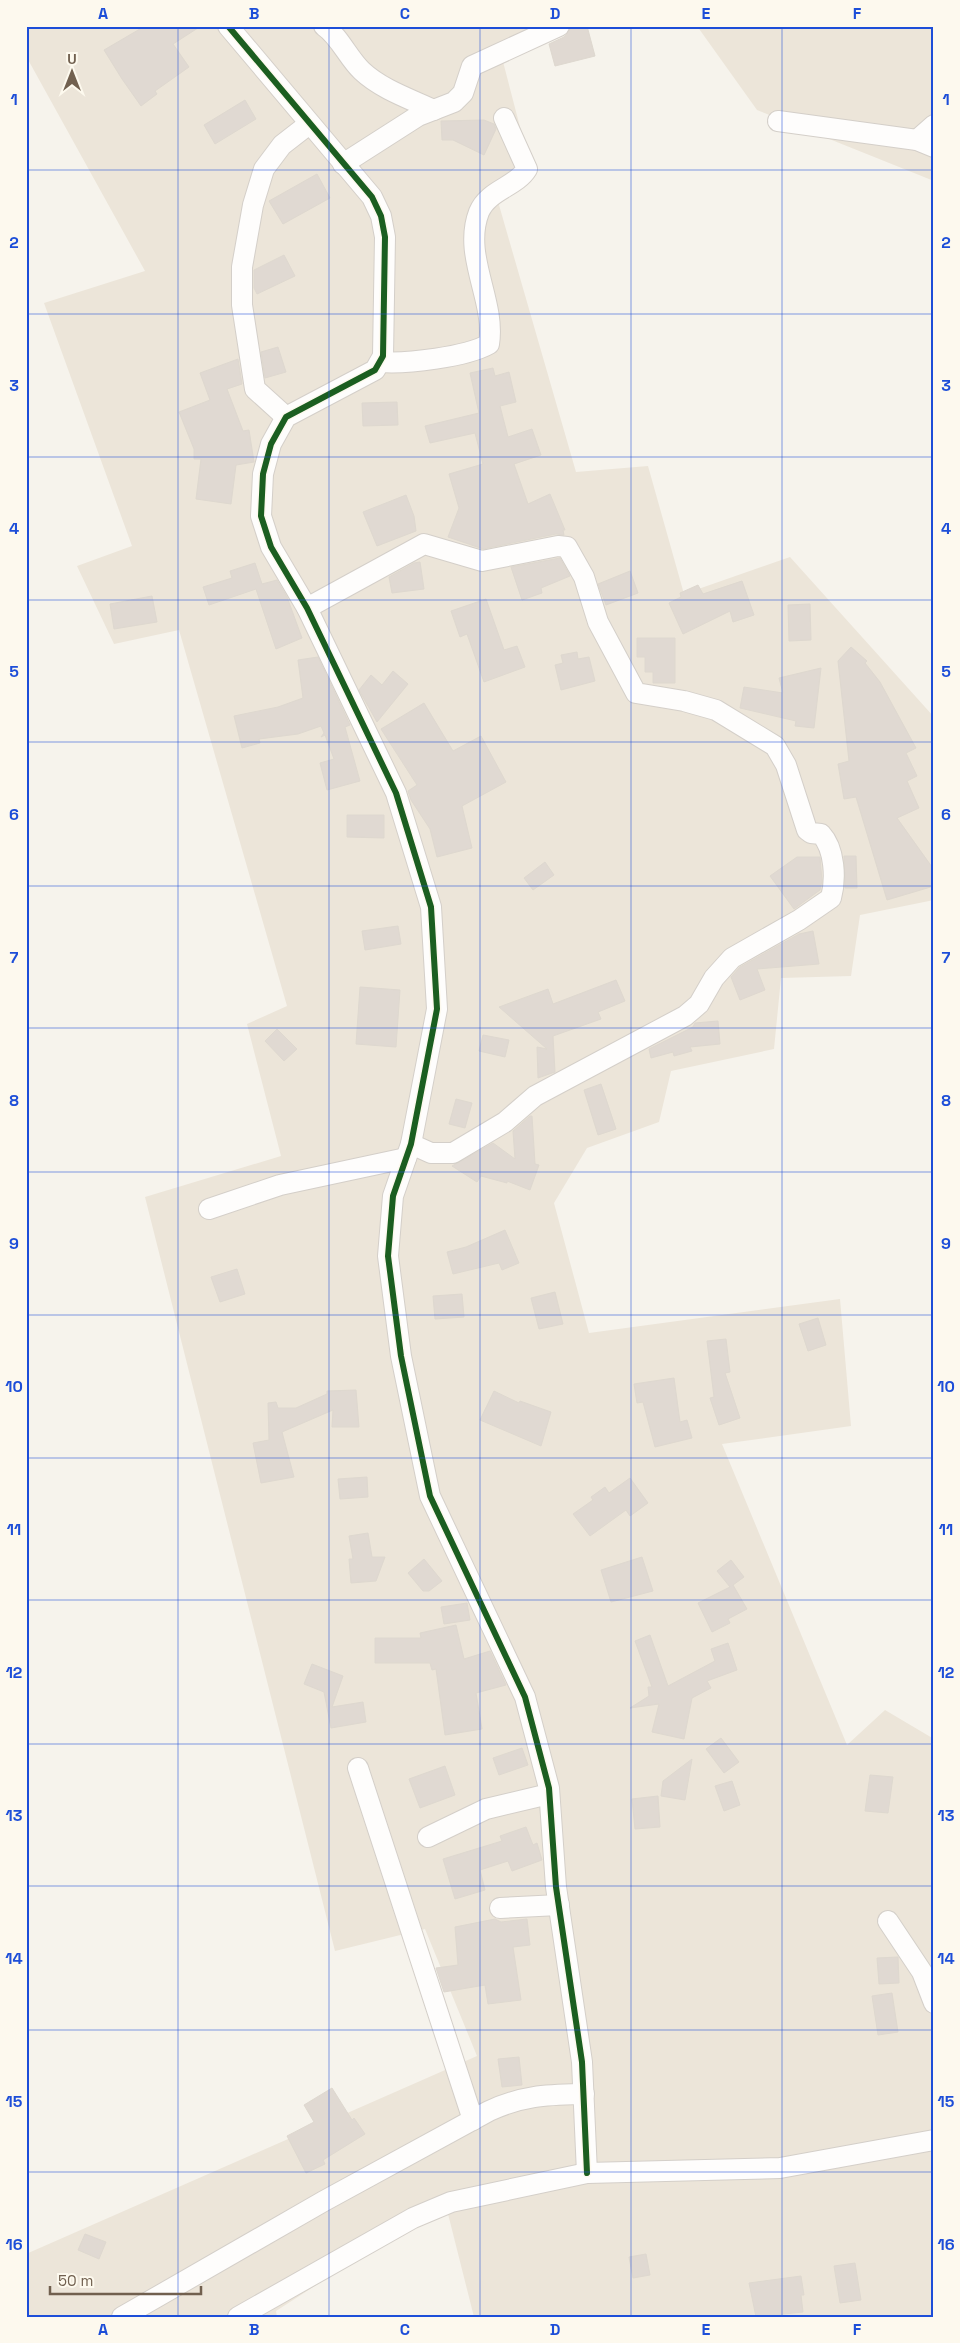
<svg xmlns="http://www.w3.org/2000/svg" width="960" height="2343" font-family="'Space Grotesk',sans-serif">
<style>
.residential{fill:#ece5d9}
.building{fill:#e0d9d2;stroke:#ded8cf}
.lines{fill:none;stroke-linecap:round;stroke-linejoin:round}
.minor-casing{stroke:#d4cfc9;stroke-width:22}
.minor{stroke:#fefdfc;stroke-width:20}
.cycleway-casing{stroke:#fdf9ee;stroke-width:9}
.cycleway{stroke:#1b5e20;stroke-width:6}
.grid{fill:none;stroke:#1d4ed8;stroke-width:1;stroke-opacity:0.55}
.neatline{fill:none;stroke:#1d4ed8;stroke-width:2}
.grid-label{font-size:16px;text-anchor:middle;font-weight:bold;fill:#1d4ed8}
</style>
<rect width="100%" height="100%" fill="#f6f3ec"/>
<g class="residential">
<path d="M26,26H591L501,54L526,150L499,205L576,472L648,466L684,594L790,557L934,717V900L860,915L851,976L781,978L774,1049L671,1071L659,1122L587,1148L554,1203L589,1333L840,1299L851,1426L722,1444L847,1745L885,1710L934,1739V2317H474L445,2202L276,2311L277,2317H26V2254L477,2056L425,1929L335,1951L145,1197L281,1156L247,1024L287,1006L179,630L114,644L77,566L132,546L44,303L145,271L26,56Z"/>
<path d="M697,26H934V181L757,110Z"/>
</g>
<g class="building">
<path d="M145,26H201L173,44L189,67L155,91L157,94L141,106L122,79L104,50Z"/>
<path d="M576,26H587L595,56L555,66L549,44L564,37L571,28Z"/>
<path d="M245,100L256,119L215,144L204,125Z"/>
<path d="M484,120L494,124L496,129L484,155L453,140H442L441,121Z"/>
<path d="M317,174L330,198L283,224L269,201Z"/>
<path d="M284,255L295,276L257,294L254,288V270Z"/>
<path d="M278,347L286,372L265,378L261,352Z"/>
<path d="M238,359L242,384L227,389L243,431L249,430L254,462L236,465L231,504L196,499L201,459H194V449L179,412L210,400L200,373Z"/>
<path d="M493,368L495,376L509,372L516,402L500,406L508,437L532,429L541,455L514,464L528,504L550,494L565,530H563L564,535L556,534L483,549L448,537L459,508L449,474L483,464L475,433L430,443L425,426L479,413L470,373Z"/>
<path d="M397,402L398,425L363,426L362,403Z"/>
<path d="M406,495L414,516L416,531L377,546L363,512Z"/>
<path d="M560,558L570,576L541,588L542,593L522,600L511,567Z"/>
<path d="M420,562L424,589L392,593L389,577L414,563Z"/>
<path d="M255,563L262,584L277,580L287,597L302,638L276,649L256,589L209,605L203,587L232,578L230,571Z"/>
<path d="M630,571L638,593L606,605L598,584Z"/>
<path d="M742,581L754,615L733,622L730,611L683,634L669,603L681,597L680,593L698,585L703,594Z"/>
<path d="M152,596L157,622L114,629L110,604Z"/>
<path d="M486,599L504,650L517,646L525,667L484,682L467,634L460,637L451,611Z"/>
<path d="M810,604L811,640L789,641L788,605Z"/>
<path d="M637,638H675V683H653V672H645V657H637Z"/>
<path d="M851,647L867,661L865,663L880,682L916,748L906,753L917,776L907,781L919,808L897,818L932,867L934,886L887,900L856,797L844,799L838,764L849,761L838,661Z"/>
<path d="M577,652L578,659L589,657L595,681L561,690L555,665L563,663L561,655Z"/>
<path d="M318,657L350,725L345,727L360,781L327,790L320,763L334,759L325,735L321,737L324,733L321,726L298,734L259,739L260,743L242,748L234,716L278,707L303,698L298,660Z"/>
<path d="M821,668L814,728L795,726L796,721L740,708L744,687L783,693L779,678Z"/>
<path d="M393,671L408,684L377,722L359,690L371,675L382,685Z"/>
<path d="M424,703L453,751L481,736L506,782L462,806L472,848L437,857L430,829L411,800L408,791L417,785L381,729Z"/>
<path d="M347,815H384V838L347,837Z"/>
<path d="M844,856H856L857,888H845Z"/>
<path d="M797,857H820L822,881L820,890L794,909L770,876Z"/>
<path d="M545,862L554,875L533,890L524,878Z"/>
<path d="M398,926L401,944L365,950L362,931Z"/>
<path d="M813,931L819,964L757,969L765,990L740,1000L731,977L740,967L799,934Z"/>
<path d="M616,980L625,1001L598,1012L601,1019L553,1036L555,1072L538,1078L537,1047L547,1049L499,1007L548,989L553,1004Z"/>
<path d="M360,987L400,990L396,1047L356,1044Z"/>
<path d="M718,1021L720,1044L690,1047L692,1051L674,1056L673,1052L651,1058L649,1049L693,1027L695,1023Z"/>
<path d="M277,1029L297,1049L284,1061L265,1041Z"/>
<path d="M483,1035L509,1040L505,1057L479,1051Z"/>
<path d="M601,1084L616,1129L598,1135L584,1090Z"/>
<path d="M456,1099L472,1103L465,1128L449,1124Z"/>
<path d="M530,1116H532L535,1164L539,1165L530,1190L507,1181V1183L481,1176L477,1182L452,1166L493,1143L515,1159L513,1131Z"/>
<path d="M505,1230L519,1263L502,1270L499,1263L453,1274L447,1252L466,1247Z"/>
<path d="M237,1269L245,1294L220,1302L211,1277Z"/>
<path d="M555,1292L563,1324L539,1329L531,1298Z"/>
<path d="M462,1294L464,1317L435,1319L433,1296Z"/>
<path d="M818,1318L826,1345L808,1351L799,1324Z"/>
<path d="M726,1339L730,1372L725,1373L740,1418L719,1425L710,1398L714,1397L707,1341Z"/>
<path d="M674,1378L680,1422L687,1420L692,1438L655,1447L643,1402L637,1403L634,1384Z"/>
<path d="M356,1390L359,1427H332L333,1410L282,1432L294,1477L261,1483L253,1443L269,1440L268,1403L276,1402L278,1408H296L327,1394V1391Z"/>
<path d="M494,1391L519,1403L520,1401L551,1412L541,1446L480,1420Z"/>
<path d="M367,1477L368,1497L340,1499L338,1479Z"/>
<path d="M630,1478L648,1503L630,1516L626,1510L590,1536L573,1514L593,1500L591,1497L605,1487L609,1493Z"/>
<path d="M368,1533L372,1557H385L376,1581L351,1583L349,1559H353L349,1536Z"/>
<path d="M642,1557L653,1591L611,1602L601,1570Z"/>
<path d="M424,1559L442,1581L429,1591H423L408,1573Z"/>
<path d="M731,1560L744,1577L733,1585L747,1609L728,1619L730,1623L712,1632L698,1603L730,1587L717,1571Z"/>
<path d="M467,1603L470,1620L444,1624L441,1607Z"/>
<path d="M456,1625L464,1659L490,1651L506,1685L476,1693L482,1729L445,1735L436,1669L432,1670L430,1663H375V1638H421L420,1633Z"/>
<path d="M650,1635L668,1686L715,1661L711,1649L728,1643L737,1670L707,1681L711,1688L692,1698L684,1739L652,1732L659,1704L630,1708L649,1696L648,1687H652L635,1641Z"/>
<path d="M312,1664L343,1676L332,1707L363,1702L366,1722L331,1728L324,1692L304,1684Z"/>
<path d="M721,1738L739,1762L724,1773L706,1749Z"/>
<path d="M522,1748L528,1765L499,1775L493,1758Z"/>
<path d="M692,1759L685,1800L661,1796L663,1781Z"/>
<path d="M445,1766L455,1795L420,1808L409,1779Z"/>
<path d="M870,1775L893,1777L888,1813L865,1811Z"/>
<path d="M732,1781L740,1805L724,1811L715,1786Z"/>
<path d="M658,1796L660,1827L635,1829L632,1799Z"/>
<path d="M526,1827L533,1845L537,1843L542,1860L512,1871L508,1861L480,1870L485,1890L455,1899L443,1859L502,1841L500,1836Z"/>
<path d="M495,1919L501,1922L527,1919L530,1945L513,1947L521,2000L488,2004L485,1985L444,1992L436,1968L458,1965L455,1927Z"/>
<path d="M898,1957L899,1983L879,1984L877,1958Z"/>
<path d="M892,1993L898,2032L878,2035L872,1996Z"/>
<path d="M519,2057L522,2085L502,2087L498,2059Z"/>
<path d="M332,2088L352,2120L354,2118L365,2134L323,2160L325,2164L306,2173L287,2136L314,2122L304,2105Z"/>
<path d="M85,2234L106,2242L99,2259L78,2250Z"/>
<path d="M646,2254L650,2275L633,2278L629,2257Z"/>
<path d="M855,2263L861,2300L840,2303L834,2266Z"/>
<path d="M801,2276L804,2295H801L803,2312L756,2317L749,2283Z"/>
</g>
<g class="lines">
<defs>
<g id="minor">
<path d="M228,26L372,197L381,216L385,237L383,356L375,370L286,417L271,444L263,474L261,516L271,547L307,608L396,793L431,907L437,1009L411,1144L393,1196L388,1256L401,1356L430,1496L525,1697L549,1788L556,1887L582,2062L587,2173"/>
<path d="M324,26C340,37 348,58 362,71C381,89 410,99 434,110"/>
<path d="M778,121L917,140L934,147"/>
<path d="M917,140L934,125"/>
<path d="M343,164L418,116L454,102L463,93L472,66L559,26"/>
<path d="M380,362C407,364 466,357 489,344C496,300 462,256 479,212C488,190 516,187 527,169L504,118"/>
<path d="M286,417L255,389L242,305V267L253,205L264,169L282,145L309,124"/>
<path d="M307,608L424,544L482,561L558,546L567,547L584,577L598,622L636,693L684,701L716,710L775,746L786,765L807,830L811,833L821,834C835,849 836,879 831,898L799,920L732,958L714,978L699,1004L685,1016L535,1096L505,1122L453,1153H431L411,1144"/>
<path d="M209,1209L280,1185L406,1158"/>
<path d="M358,1768L473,2120"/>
<path d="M428,1837L486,1809L549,1794"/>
<path d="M500,1908L559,1905"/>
<path d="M888,1921L922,1972L934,2003"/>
<path d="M122,2317L324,2201L489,2111C524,2095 546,2095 584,2094"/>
<path d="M238,2317L413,2218L451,2202L587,2173L780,2168L934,2140"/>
</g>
</defs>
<use href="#minor" class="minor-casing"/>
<use href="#minor" class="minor"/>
<defs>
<path id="cycleway" d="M228,26L372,197L381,216L385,237L383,356L375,370L286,417L271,444L263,474L261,516L271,547L307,608L396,793L431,907L437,1009L411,1144L393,1196L388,1256L401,1356L430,1496L525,1697L549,1788L556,1887L582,2062L587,2173"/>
</defs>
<use href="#cycleway" class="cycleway-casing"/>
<use href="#cycleway" class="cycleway"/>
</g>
<path class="grid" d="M178,26V2317M329,26V2317M480,26V2317M631,26V2317M782,26V2317M26,170H934M26,314H934M26,457H934M26,600H934M26,742H934M26,886H934M26,1028H934M26,1172H934M26,1315H934M26,1458H934M26,1600H934M26,1744H934M26,1886H934M26,2030H934M26,2172H934"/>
<rect width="960" height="2343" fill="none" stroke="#fdf9ee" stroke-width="55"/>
<g transform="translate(72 72)" stroke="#fdf9ee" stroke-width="4" paint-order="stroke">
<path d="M0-4L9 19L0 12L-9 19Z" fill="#71604f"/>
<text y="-8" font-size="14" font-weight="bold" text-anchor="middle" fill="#71604f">U</text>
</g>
<path d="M50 2286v8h151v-8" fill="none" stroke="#71604f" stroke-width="2.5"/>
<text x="58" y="2286" font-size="15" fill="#71604f" stroke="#fdf9ee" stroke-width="4" paint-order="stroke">50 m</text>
<rect x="28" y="28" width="904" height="2288" class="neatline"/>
<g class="grid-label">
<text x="103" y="19">A</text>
<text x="254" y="19">B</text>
<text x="405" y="19">C</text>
<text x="555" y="19">D</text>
<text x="706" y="19">E</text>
<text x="857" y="19">F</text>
<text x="14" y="105">1</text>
<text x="946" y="105">1</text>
<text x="14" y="248">2</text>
<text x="946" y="248">2</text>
<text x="14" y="391">3</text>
<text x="946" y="391">3</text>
<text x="14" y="534">4</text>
<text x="946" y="534">4</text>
<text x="14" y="677">5</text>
<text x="946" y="677">5</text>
<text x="14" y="820">6</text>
<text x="946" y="820">6</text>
<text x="14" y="963">7</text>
<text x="946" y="963">7</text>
<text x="14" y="1106">8</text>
<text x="946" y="1106">8</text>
<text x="14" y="1249">9</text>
<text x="946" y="1249">9</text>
<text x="14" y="1392">10</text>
<text x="946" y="1392">10</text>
<text x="14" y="1535">11</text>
<text x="946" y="1535">11</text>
<text x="14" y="1678">12</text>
<text x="946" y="1678">12</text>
<text x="14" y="1821">13</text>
<text x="946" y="1821">13</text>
<text x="14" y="1964">14</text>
<text x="946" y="1964">14</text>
<text x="14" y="2107">15</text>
<text x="946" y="2107">15</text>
<text x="14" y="2250">16</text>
<text x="946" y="2250">16</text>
<text x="103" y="2335">A</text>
<text x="254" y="2335">B</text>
<text x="405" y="2335">C</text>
<text x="555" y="2335">D</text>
<text x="706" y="2335">E</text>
<text x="857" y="2335">F</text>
</g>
</svg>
